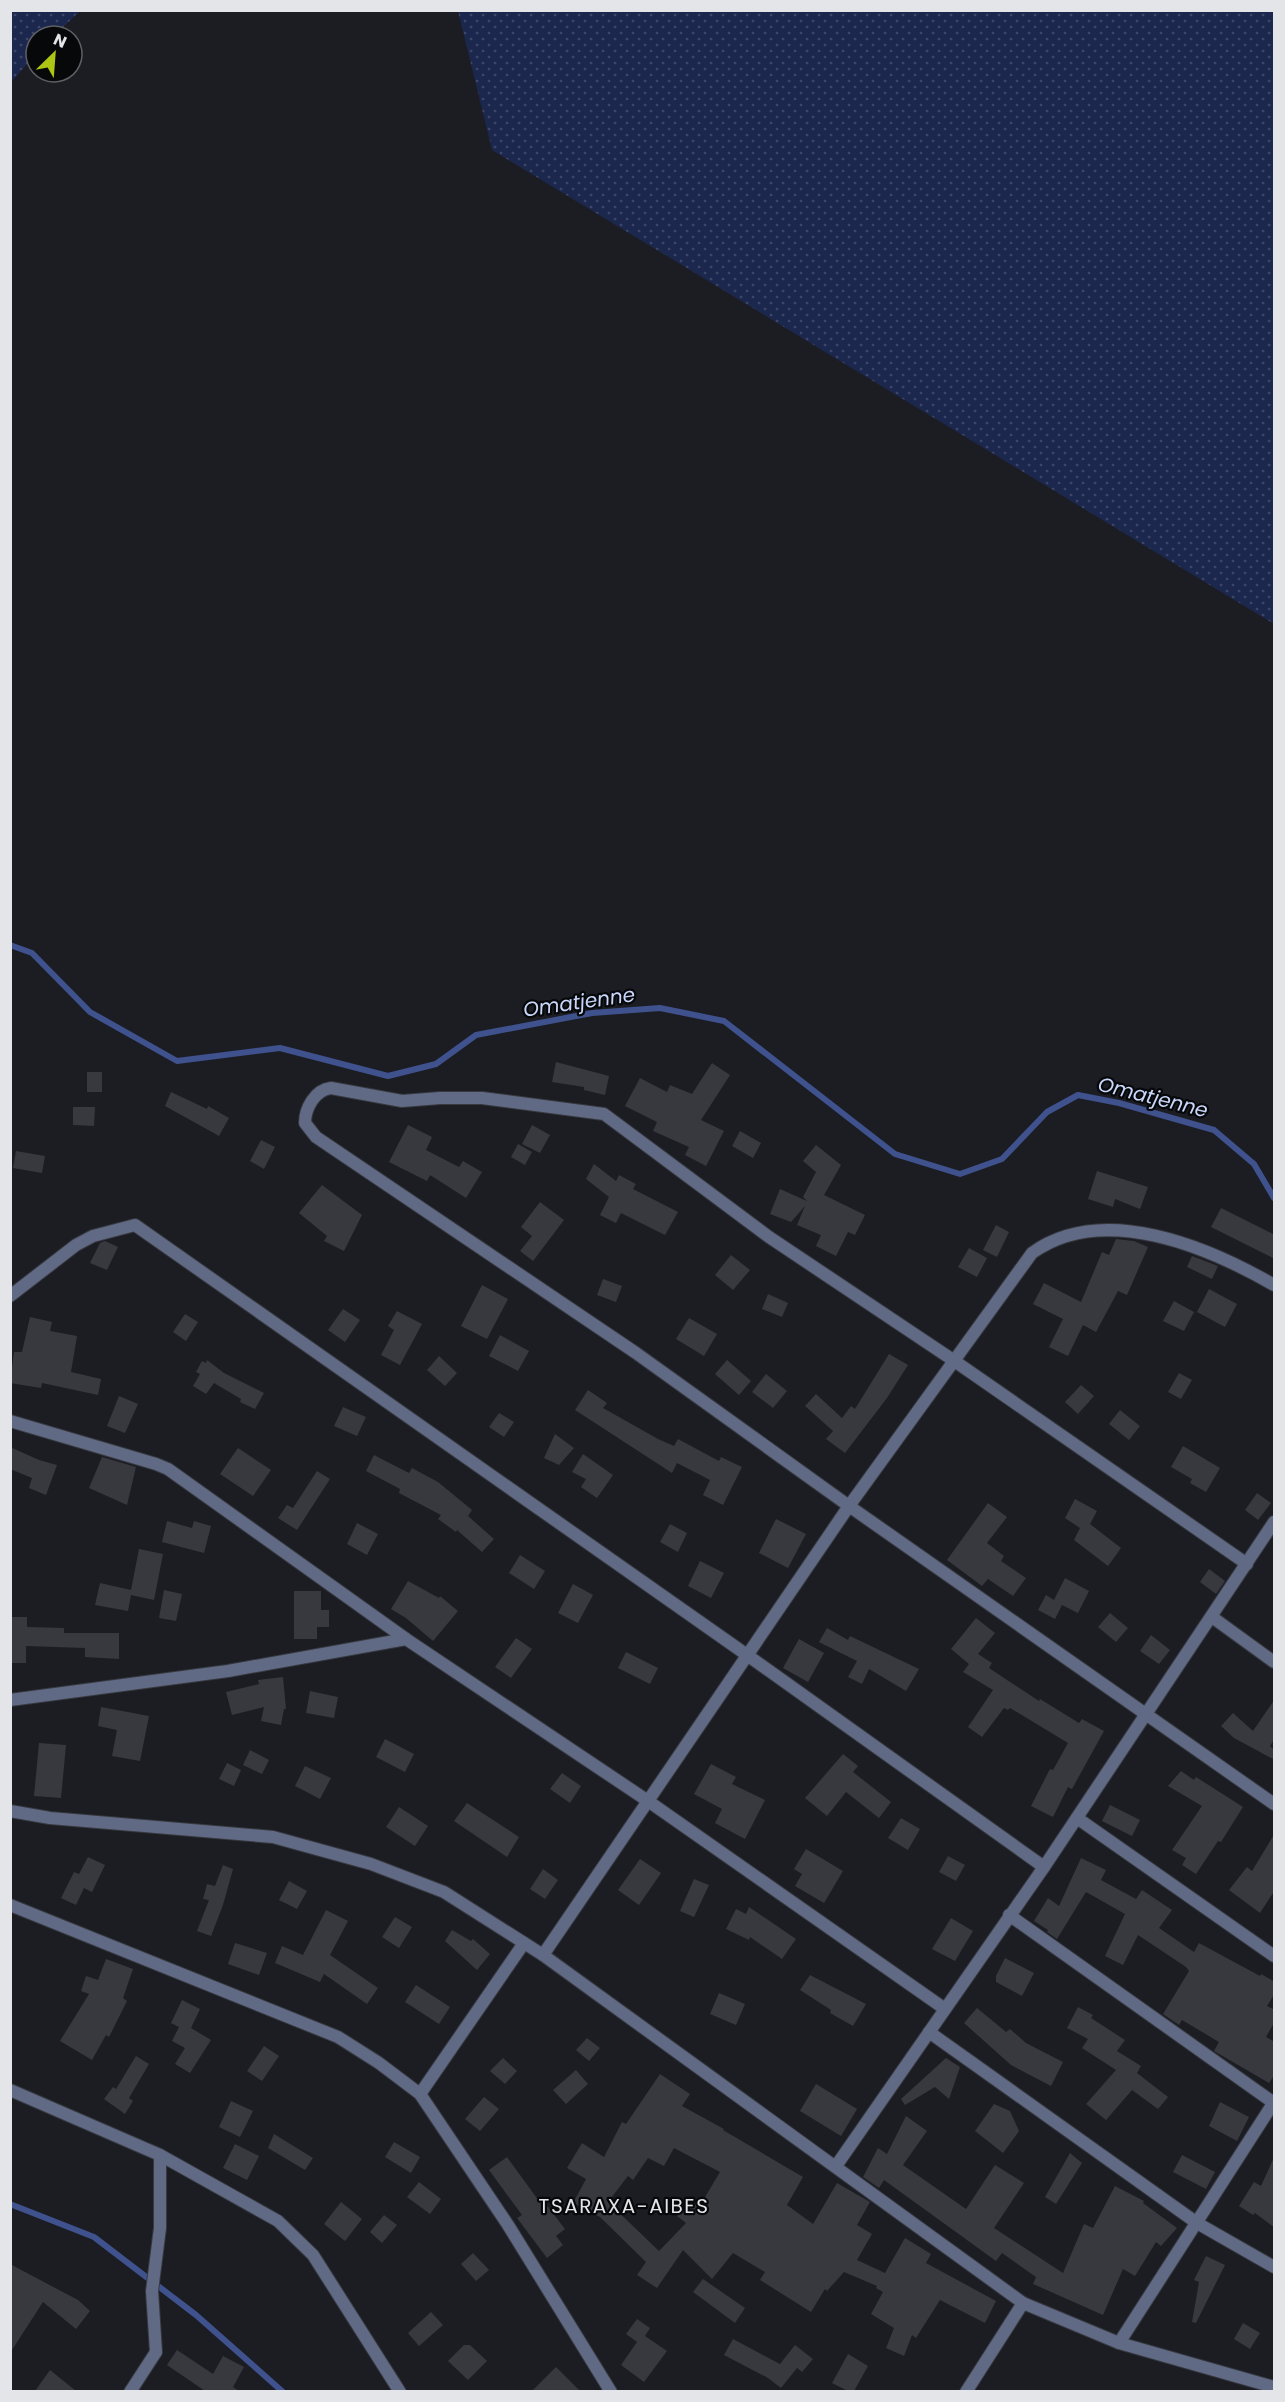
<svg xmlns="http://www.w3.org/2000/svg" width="1285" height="2402" font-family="Poppins,sans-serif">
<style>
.grass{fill:url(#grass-dots)}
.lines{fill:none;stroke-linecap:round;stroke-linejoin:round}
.stream{stroke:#3f528d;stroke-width:6}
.building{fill:#37393f;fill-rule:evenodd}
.lane-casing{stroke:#37393f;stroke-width:14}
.street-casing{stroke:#37393f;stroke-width:14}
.lane{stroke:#606a85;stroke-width:12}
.street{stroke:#606a85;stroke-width:12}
.labels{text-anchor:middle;stroke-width:4.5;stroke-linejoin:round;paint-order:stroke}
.water-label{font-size:20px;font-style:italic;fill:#c9d7fb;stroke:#07080a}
.neighbourhood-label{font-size:20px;letter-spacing:1.5px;fill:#e3e5e8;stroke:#07080a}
</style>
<defs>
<pattern id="grass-dots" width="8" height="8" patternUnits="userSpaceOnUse" patternTransform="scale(1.5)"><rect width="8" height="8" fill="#1c274e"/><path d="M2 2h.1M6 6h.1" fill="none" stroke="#3d4668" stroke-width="1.8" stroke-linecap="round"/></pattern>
</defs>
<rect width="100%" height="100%" fill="#1b1d23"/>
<g class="grass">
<path d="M11,10L80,11L54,36H36V54L11,82Z"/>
<path d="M458,11H1274V624L492,150Z"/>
</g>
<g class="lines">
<g class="stream">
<path d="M10,945L32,953L90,1012L177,1061L280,1048L388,1076L436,1064L476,1035L592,1013L660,1008L724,1021L895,1154L960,1174L1002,1159L1047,1112L1078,1095L1119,1103L1214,1130L1254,1164L1274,1198"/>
<path d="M10,2204L94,2237L196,2315L283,2392"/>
</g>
</g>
<g class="building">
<path d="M556,1062L609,1076L605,1095L584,1090V1087L552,1082Z"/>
<path d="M712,1063L730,1075L701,1120L724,1131L706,1166L685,1155L689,1147L653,1131L657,1122L625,1106L640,1078L667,1092L670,1085L692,1094Z"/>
<rect x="87" y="1072" width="15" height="20"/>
<path d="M171,1092L207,1109L208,1106L229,1118L219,1136L165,1106Z"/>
<path d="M73,1107H95L94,1126L73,1125Z"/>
<path d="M408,1125L432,1137L426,1150L459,1167L463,1161L482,1172L466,1198L430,1175L427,1181L389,1162Z"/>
<path d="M532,1125L550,1135L540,1153L522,1144Z"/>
<path d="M740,1131L761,1143L753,1158L732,1146Z"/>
<path d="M261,1140L275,1147L264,1169L250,1161Z"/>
<path d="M518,1144L532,1152L525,1165L511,1157Z"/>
<path d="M816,1145L841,1165L824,1195L865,1215L855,1235L848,1232L836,1256L816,1246L821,1235L797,1225L805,1206L791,1222L770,1214L780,1189L807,1201L803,1197L816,1172L803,1161Z"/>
<path d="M16,1151L45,1156L42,1173L13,1168Z"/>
<path d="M594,1164L616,1181L619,1175L636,1184L633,1189L678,1212L665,1235L621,1213L616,1223L600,1215L609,1197L586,1179Z"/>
<path d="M1097,1171L1148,1187L1140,1209L1115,1199L1113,1207L1088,1199Z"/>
<path d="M322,1185L362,1215L344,1251L324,1241L327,1236L299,1213Z"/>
<path d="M540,1202L564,1220L533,1261L520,1251L532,1236L521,1227Z"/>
<path d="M1221,1208L1275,1235V1259L1211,1227Z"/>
<path d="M996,1225L1009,1232L997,1257L983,1250Z"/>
<path d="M1116,1239L1134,1241L1148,1247L1127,1295L1118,1291L1096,1332L1083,1325L1068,1356L1049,1347L1063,1319L1033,1304L1044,1283L1081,1302L1102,1252L1109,1255Z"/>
<path d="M105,1241L118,1247L107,1270L90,1263L100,1243Z"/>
<path d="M969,1248L987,1258L977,1277L958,1267Z"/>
<path d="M731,1255L750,1270L733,1290L715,1275Z"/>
<path d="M1192,1256L1218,1266L1212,1279L1187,1267Z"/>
<path d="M603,1279L622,1286L616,1302L597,1295Z"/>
<path d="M482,1285L508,1299L487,1339L461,1326Z"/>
<path d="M1209,1289L1237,1304L1225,1327L1197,1312Z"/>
<path d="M768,1294L788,1303L782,1317L762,1309Z"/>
<path d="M1174,1301L1194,1312L1184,1331L1163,1321Z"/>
<path d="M343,1309L360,1320L345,1342L328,1330Z"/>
<path d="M397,1311L422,1324L400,1365L381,1355L394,1330L388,1326Z"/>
<path d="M185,1314L198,1322L186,1341L173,1332Z"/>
<path d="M30,1317L52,1322L50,1331L77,1336L71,1372L101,1379L98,1395L42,1383L41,1388L10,1383L14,1352H22Z"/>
<path d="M689,1318L717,1334L704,1356L676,1339Z"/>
<path d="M500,1335L529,1351L518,1371L489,1356Z"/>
<path d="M889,1354L908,1365L887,1398L845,1453L826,1439L833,1431L805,1406L816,1394L842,1418L851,1406L855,1409Z"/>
<path d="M439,1356L457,1373L445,1386L427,1370Z"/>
<path d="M207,1360L224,1373L264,1393L255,1409L240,1402L241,1399L214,1383L206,1394L193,1386L200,1374L196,1372L202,1361L206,1363Z"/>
<path d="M727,1360L751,1381L739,1395L715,1374Z"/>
<path d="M1179,1373L1192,1380L1181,1399L1168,1392Z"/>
<path d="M766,1374L787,1391L773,1408L752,1392Z"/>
<path d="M1081,1385L1094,1396L1078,1414L1065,1402Z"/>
<path d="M588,1390L607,1403L603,1408L658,1439L674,1446L678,1439L719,1461L721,1457L742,1467L723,1505L703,1495L710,1480L677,1463L672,1473L575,1410Z"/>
<path d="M119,1396L138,1404L125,1433L107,1426Z"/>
<path d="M343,1407L366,1417L357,1436L334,1426Z"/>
<path d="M1120,1410L1140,1426L1129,1440L1109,1424Z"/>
<path d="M499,1413L514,1422L504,1437L489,1427Z"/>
<path d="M555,1434L574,1448L559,1465L544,1458Z"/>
<path d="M1183,1446L1220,1468L1206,1492L1190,1483L1192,1479L1171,1467Z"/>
<path d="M10,1447L39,1460L57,1465L46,1495L29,1488L32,1478L10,1469Z"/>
<path d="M238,1448L271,1470L253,1496L220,1474Z"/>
<path d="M583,1454L613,1475L597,1498L581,1487L586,1479L572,1472Z"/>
<path d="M374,1455L409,1473L412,1468L438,1482L472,1510L468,1516L494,1539L482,1552L457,1530L456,1532L438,1519L441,1515L399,1493L400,1489L366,1471Z"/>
<path d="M102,1457L136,1467L127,1505L89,1488Z"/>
<path d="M317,1471L330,1479L297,1530L278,1518L287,1505L293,1508Z"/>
<path d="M1257,1493L1271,1503L1258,1520L1245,1510Z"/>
<path d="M1075,1499L1097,1511L1090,1524L1121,1548L1108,1566L1074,1540L1080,1528L1065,1518Z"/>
<path d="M988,1503L1007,1517L987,1543L1004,1556L1001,1561L1026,1578L1013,1596L988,1579L982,1586L947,1560Z"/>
<path d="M776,1519L806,1534L788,1568L759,1553Z"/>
<path d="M167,1521L192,1528L194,1521L211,1526L204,1553L162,1542Z"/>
<path d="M357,1523L378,1534L367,1555L347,1544Z"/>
<path d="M670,1524L687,1533L678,1552L660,1542Z"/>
<path d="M139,1549L163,1554L154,1600L131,1595L128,1611L95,1605L100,1583L131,1590Z"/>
<path d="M520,1555L545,1571L534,1589L509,1573Z"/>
<path d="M700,1561L724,1573L711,1598L688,1586Z"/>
<path d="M1209,1569L1225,1581L1216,1594L1200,1582Z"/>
<path d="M1065,1578L1089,1591L1078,1613L1062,1605L1055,1619L1038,1610L1046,1595L1054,1600Z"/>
<path d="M408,1581L439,1598L440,1596L458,1611L433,1641L406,1618L391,1609Z"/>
<path d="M573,1584L593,1595L578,1623L558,1613Z"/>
<path d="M164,1590L182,1594L176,1621L159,1618Z"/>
<path d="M294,1591H321V1610H329V1627H317V1639H294Z"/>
<path d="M1110,1613L1128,1628L1116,1642L1098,1627Z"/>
<path d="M11,1617H27V1627L64,1628V1633H119V1659L85,1657V1648L26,1646V1663H10Z"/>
<path d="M976,1618L995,1633L978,1654L992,1663L989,1668L1039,1701L1040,1699L1079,1723L1082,1719L1104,1731L1072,1789L1068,1787L1053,1817L1031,1806L1050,1769L1053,1770L1068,1743L1010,1708L1008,1710L1004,1708L982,1737L968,1727L993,1690L963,1672L969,1664L951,1649Z"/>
<path d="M827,1628L848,1640L850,1636L919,1669L906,1691L869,1669L862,1684L848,1677L857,1661L819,1642Z"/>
<path d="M1151,1635L1170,1650L1159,1664L1140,1651Z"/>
<path d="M516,1638L532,1649L511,1678L495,1667Z"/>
<path d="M799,1639L824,1653L808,1682L783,1668Z"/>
<path d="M626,1652L658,1668L650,1684L618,1668Z"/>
<path d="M283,1677L286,1709H284L281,1725L261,1721L264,1707L232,1715L226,1692L259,1684L258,1680Z"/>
<path d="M310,1691L338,1697L334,1718L306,1713Z"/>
<path d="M1275,1699V1738L1270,1746L1275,1751V1760L1234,1738L1221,1726L1233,1713L1253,1731Z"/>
<path d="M101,1707L149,1716L140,1761L112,1756L117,1730L98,1726Z"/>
<path d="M385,1739L414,1754L405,1772L376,1757Z"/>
<path d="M39,1743L66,1745L61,1798L34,1796Z"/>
<path d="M250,1750L269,1760L262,1774L243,1765Z"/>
<path d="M843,1754L858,1766L853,1772L891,1802L879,1818L846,1792L827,1816L805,1798Z"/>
<path d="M227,1763L241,1770L234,1786L219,1779Z"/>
<path d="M711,1764L736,1777L732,1784L765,1800L745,1839L715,1823L722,1809L694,1794Z"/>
<path d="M305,1766L331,1778L320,1799L295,1786Z"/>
<path d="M1181,1771L1194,1780L1196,1777L1243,1807L1221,1842L1218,1841L1196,1874L1182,1865L1186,1858L1172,1850L1202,1806L1168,1786Z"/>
<path d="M562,1773L581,1786L570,1803L550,1789Z"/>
<path d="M467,1803L519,1837L507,1857L454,1821Z"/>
<path d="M1110,1805L1140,1820L1132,1836L1102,1821Z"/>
<path d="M399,1807L428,1826L415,1846L386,1827Z"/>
<path d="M901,1818L920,1829L908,1850L888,1838Z"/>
<path d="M1275,1833V1890L1260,1913L1229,1890L1247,1867L1252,1871Z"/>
<path d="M806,1849L843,1871L824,1903L795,1886L802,1874L794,1869Z"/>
<path d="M948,1856L965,1865L956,1881L939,1872Z"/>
<path d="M88,1857L105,1865L92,1892L84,1888L76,1905L61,1898L74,1872L79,1874Z"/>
<path d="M1081,1858L1106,1870L1101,1880L1136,1899L1142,1890L1172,1910L1159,1928L1194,1952L1199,1943L1260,1976L1261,1974L1275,1982V1993L1267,2006L1275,2010V2021L1266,2037L1275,2042V2074L1269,2083L1214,2051L1219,2042L1182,2020L1179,2025L1163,2014L1189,1971L1186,1967L1138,1935L1123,1965L1105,1956L1125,1914L1086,1892L1057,1939L1047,1932L1048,1930L1034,1921L1048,1898L1059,1906Z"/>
<path d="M640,1859L661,1873L639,1905L618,1890Z"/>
<path d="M223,1865L233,1869L223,1905L211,1936L197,1931L209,1900L203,1899L207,1884L215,1886Z"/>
<path d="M543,1869L558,1880L545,1899L530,1889Z"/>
<path d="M694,1879L709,1885L694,1917L680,1911Z"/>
<path d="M289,1881L307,1891L297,1909L279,1900Z"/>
<path d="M749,1907L796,1939L782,1959L750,1937L749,1940L726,1929L736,1909L746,1914Z"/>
<path d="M326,1910L348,1921L330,1955L378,1988L367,2004L324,1974L320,1982L275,1963L282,1946L303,1955Z"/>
<path d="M395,1917L412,1927L399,1948L382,1937Z"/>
<path d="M951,1918L973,1931L955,1961L932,1949Z"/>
<path d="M452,1930L471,1941L473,1939L490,1954L477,1970L445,1941Z"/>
<path d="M235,1943L267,1953L259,1975L228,1964Z"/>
<path d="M1005,1958L1034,1973L1022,1996L996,1982V1976Z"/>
<path d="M106,1959L133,1969L123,1998L127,2001L109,2037L106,2035L92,2060L60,2041L89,1994L81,1991L86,1976L98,1980Z"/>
<path d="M810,1975L866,2004L853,2026L830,2013L831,2010L800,1990Z"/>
<path d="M416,1985L450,2007L439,2024L405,2002Z"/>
<path d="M719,1993L745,2004L736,2025L710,2014Z"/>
<path d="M182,2000L200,2009L191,2028L211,2040L190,2073L175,2064L185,2048L172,2041L179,2027L171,2023Z"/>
<path d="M1078,2007L1093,2015L1091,2018L1125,2040L1117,2051L1141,2066L1137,2073L1168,2097L1158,2109L1132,2090L1106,2120L1086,2104L1116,2070L1082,2048L1088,2039L1067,2028Z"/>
<path d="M977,2008L1006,2032L1010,2029L1026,2043L1063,2062L1051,2086L1011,2065L964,2023Z"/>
<path d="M587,2038L600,2048L589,2061L576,2050Z"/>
<path d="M264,2046L279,2056L262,2081L247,2071Z"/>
<path d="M136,2056L149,2064L129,2098L133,2101L125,2114L104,2099L113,2087L116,2089Z"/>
<path d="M503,2058L517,2071L505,2084L490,2071Z"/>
<path d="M946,2058L960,2067L949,2099L935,2087L905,2105L901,2099Z"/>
<path d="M576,2070L588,2084L566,2104L553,2090Z"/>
<path d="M660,2074L690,2094L682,2106L724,2129L723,2130L803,2177L787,2205L813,2224L837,2183L870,2202L857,2225L872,2234L857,2260L885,2273L905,2238L931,2254L926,2263L996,2301L985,2323L940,2300L916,2338L912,2335L904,2356L886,2348L894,2328L871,2314L883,2292L876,2288L877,2286L844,2272L827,2291L825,2289L811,2312L760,2280L765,2272L733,2253L712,2279L683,2250L657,2288L637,2275L646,2262L600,2217L573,2203L586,2179L567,2168L582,2143L604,2157L622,2122L626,2124ZM674,2148L720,2172L699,2207L689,2200L677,2216L686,2223L659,2251L608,2202L628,2176L633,2180L648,2158L664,2166Z"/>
<path d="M816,2084L857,2109L841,2136L800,2111Z"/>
<path d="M484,2097L499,2109L480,2131L465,2119Z"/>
<path d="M231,2101L253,2111L240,2137L219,2127Z"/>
<path d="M1220,2102L1249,2117L1237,2141L1209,2126Z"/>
<path d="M994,2104L1010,2111L1019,2131L1003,2153L975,2131Z"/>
<path d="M906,2116L927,2131L903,2165L966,2209L995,2165L1024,2183L994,2228L1063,2273L1084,2224L1093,2228L1115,2186L1144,2201L1143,2203L1177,2228L1161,2246L1156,2242L1135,2276L1123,2269L1103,2315L1033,2284L1036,2277L1002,2253L996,2261L884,2180L879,2188L863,2177L878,2148L887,2154Z"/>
<path d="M274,2134L313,2158L305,2170L268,2148Z"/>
<path d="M394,2142L420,2157L411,2173L385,2157Z"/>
<path d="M235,2144L259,2156L247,2180L223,2168Z"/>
<path d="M1070,2153L1082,2163L1056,2204L1045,2197Z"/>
<path d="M1182,2155L1215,2172L1206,2189L1173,2172Z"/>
<path d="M1275,2155V2228L1255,2213L1253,2215L1239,2206L1254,2182L1261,2186Z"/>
<path d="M507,2157L539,2201L542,2199L565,2229L556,2236L563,2245L547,2258L517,2218L522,2215L489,2170Z"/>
<path d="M419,2182L441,2199L430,2214L407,2197Z"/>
<path d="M341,2202L362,2219L345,2241L324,2224Z"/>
<path d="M384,2215L397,2225L382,2243L370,2232Z"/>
<path d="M473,2253L489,2270L476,2281L461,2264Z"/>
<path d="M1206,2256L1225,2265L1196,2323L1192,2322L1199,2282L1194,2280Z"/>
<path d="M10,2264L78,2300L90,2311L76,2329L43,2302L10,2353Z"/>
<path d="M703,2279L745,2308L735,2323L693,2292Z"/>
<path d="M431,2312L443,2325L419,2346L408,2333Z"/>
<path d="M637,2319L650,2328L645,2336L667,2351L644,2382L621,2365L637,2342L626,2334Z"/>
<path d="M1243,2323L1260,2333L1250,2349L1234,2339Z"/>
<path d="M733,2339L780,2364L795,2345L813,2359L802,2372L797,2368L781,2388L768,2378L724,2355Z"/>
<path d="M464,2345H470L487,2361L468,2380L448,2361Z"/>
<path d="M177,2350L213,2374L223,2356L244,2367L233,2387L239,2391H205L167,2365Z"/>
<path d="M848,2354L868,2366L854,2391H848L832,2383Z"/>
<path d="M556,2367L580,2391H532Z"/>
<path d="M50,2370L76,2391H35Z"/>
</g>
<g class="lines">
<defs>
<path id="lane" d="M156,2352L152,2291L160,2228V2155"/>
<g id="street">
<path d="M10,1296L76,1245L93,1236L135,1225L747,1655L1044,1867"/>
<path d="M10,1421L156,1464L168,1469L406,1639L648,1801L945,2009"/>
<path d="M1247,1564L953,1360L769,1237L604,1114L482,1098H440L402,1101L331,1088C315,1090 305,1108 305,1123L316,1137L636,1353L849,1506L1274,1804"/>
<path d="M1212,1617L1274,1662"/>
<path d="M10,1700L228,1671L406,1639"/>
<path d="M10,1811L50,1818L273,1837L371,1864L444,1892L543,1955L1023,2303L1119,2343L1274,2387"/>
<path d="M1077,1818L1274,1956"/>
<path d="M10,1905L338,2037L379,2063L420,2094L508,2225L611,2392"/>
<path d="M1009,1915L1274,2103"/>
<path d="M543,1955L849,1506L1032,1253C1103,1202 1208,1247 1274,1285"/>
<path d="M929,2032L1197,2223L1274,2267"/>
<path d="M10,2090L160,2155L278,2221L313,2255L400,2392"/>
<path d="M420,2094L524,1943"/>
<path d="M836,2166L1044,1867L1274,1522"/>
<path d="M1119,2343L1274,2102"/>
<path d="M130,2392L156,2352"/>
<path d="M966,2392L1023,2303"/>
</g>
</defs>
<use href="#lane" class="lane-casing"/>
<use href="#street" class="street-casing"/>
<use href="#lane" class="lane"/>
<use href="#street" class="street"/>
</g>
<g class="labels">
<g class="water-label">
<text transform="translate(579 1002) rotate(-8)" y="7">Omatjenne</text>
<text transform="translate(1153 1097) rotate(14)" y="7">Omatjenne</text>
</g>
<g class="neighbourhood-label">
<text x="624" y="2213">TSARAXA-AIBES</text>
</g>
</g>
<rect width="1285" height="2402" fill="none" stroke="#e3e5e8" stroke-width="24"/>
<g transform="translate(54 54) rotate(25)"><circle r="28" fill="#07080a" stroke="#5f6063" stroke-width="1.5"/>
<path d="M0-4.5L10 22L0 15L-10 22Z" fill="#acc613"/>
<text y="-9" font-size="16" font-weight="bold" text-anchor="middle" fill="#e3e5e8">N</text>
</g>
</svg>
